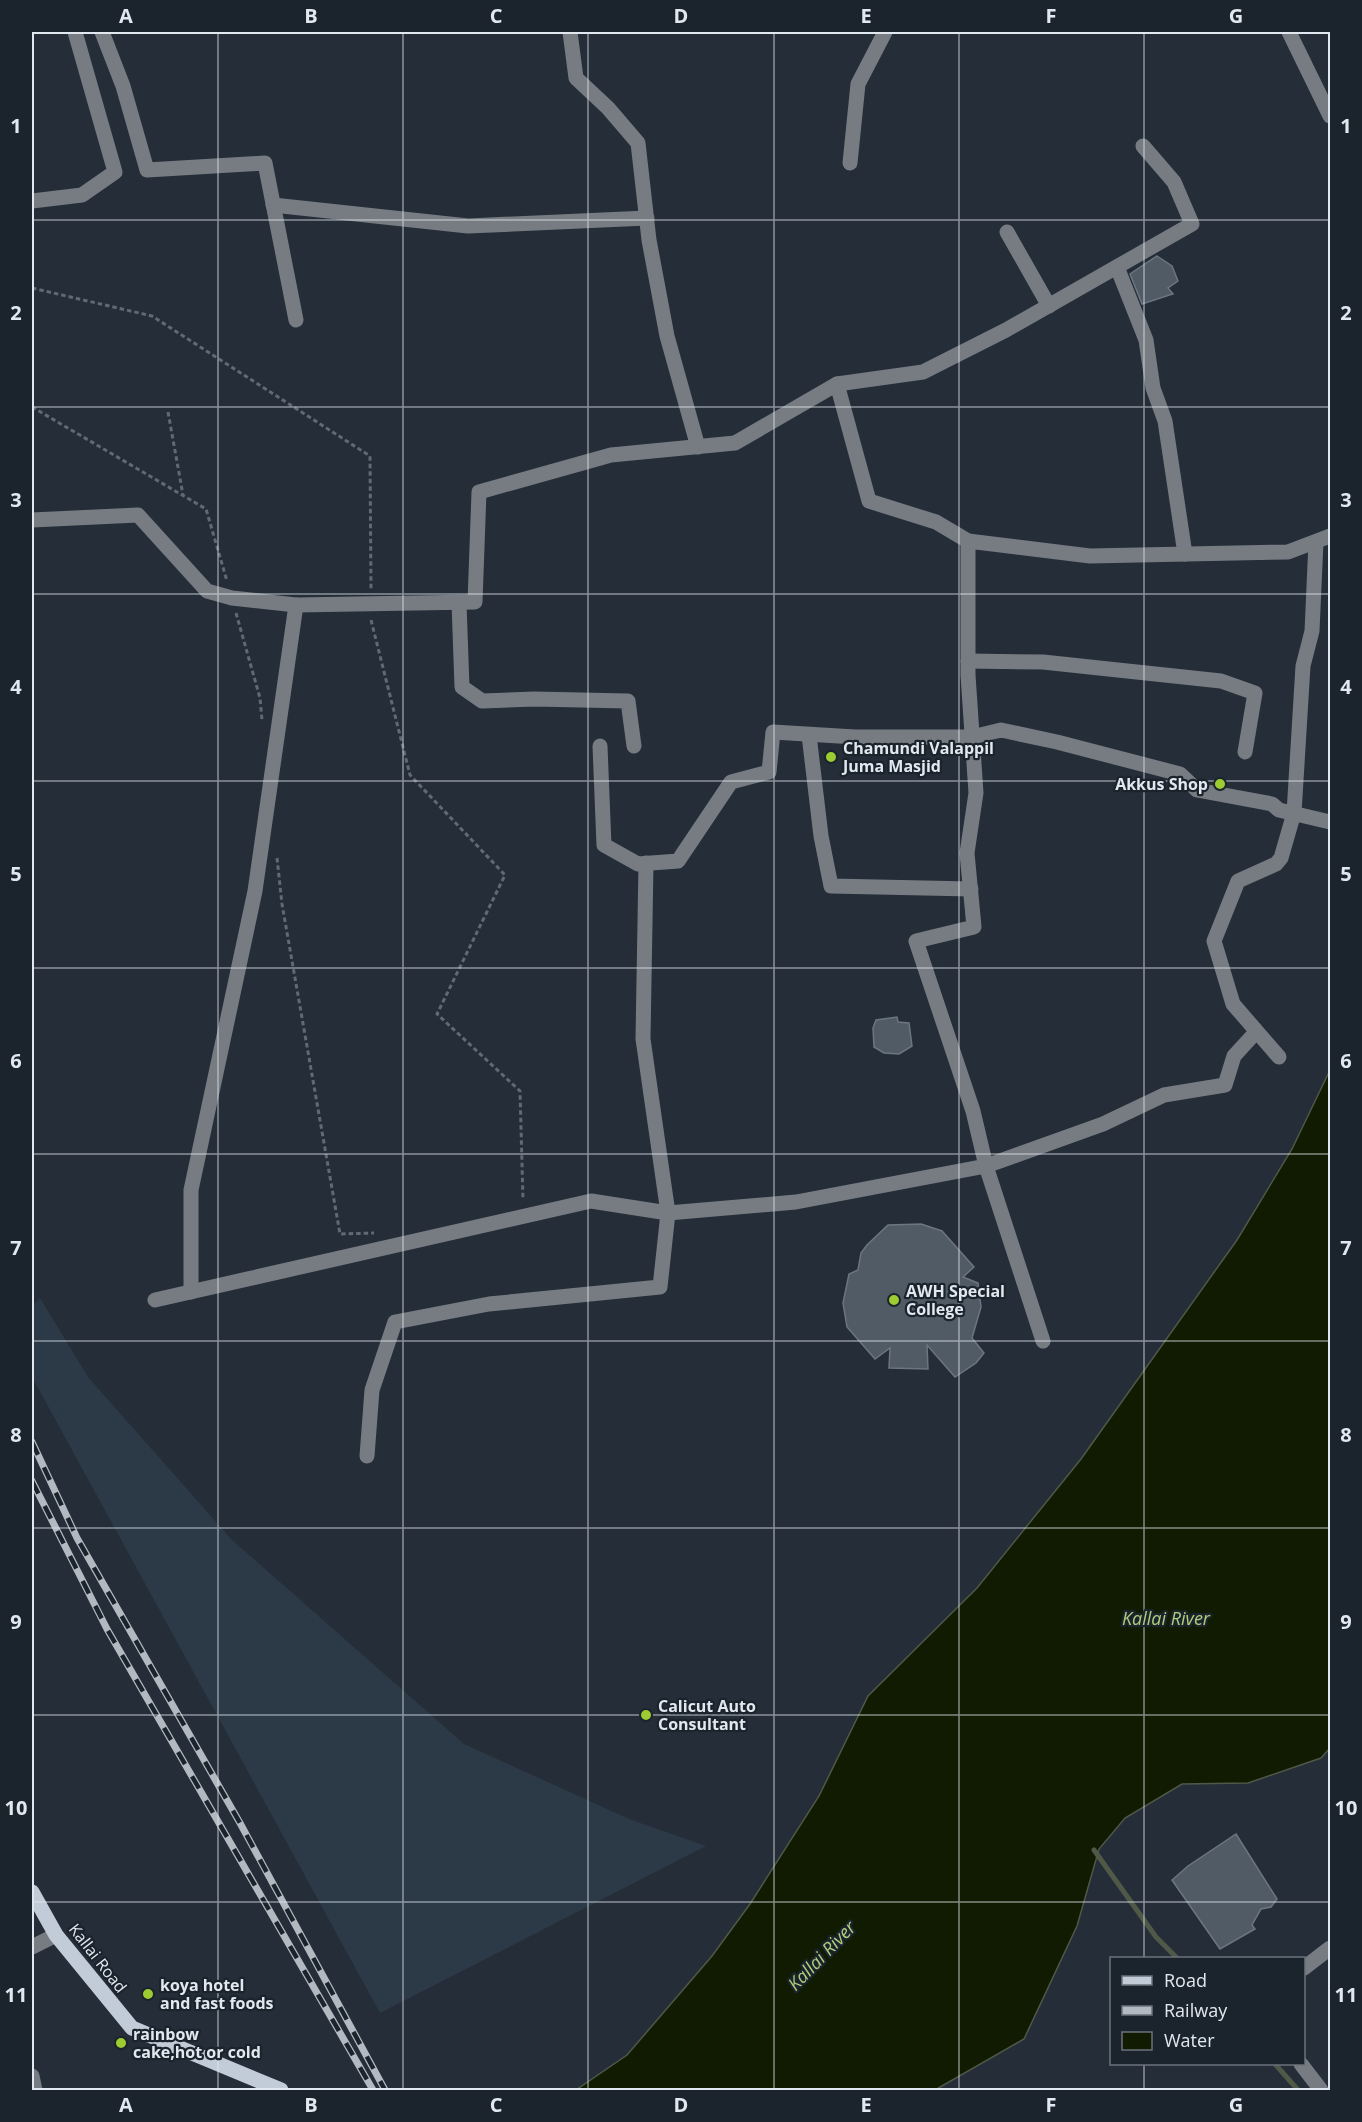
<svg xmlns="http://www.w3.org/2000/svg" width="1362" height="2122" font-family="'Open Sans',sans-serif">
<style>
.built{fill:#2c3a48}
.water{fill:#111b01;stroke:#505848;stroke-width:1.5}
.lines{fill:none;stroke-linecap:round;stroke-linejoin:round}
.stream{stroke:#505848;stroke-width:5}
.building{fill:#505b66;stroke:#6b7682;stroke-width:1.5}
.path{stroke:#616973;stroke-width:3;stroke-dasharray:4.5 3;stroke-linecap:butt}
.minor{stroke:#777c82;stroke-width:15}
.major{stroke:#c2ccd8;stroke-width:15}
.rail-casing{stroke:#b3b9c1;stroke-width:7}
.rail{stroke:#1b242d;stroke-width:4.5;stroke-dasharray:14;stroke-linecap:butt}
.grid{fill:none;stroke:#e2e8ef;stroke-width:1.5;stroke-opacity:0.55}
.poi-dot{fill:#9ccb32;stroke:#1b242d;stroke-width:2}
.labels{text-anchor:middle;stroke-width:4.5;stroke-linejoin:round;paint-order:stroke}
.poi-label{font-size:16px;font-weight:bold;fill:#e2e8ef;stroke:#1b242d;text-anchor:start}
.street-label{font-size:16px;fill:#e2e8ef;stroke:#1b242d}
.water-label{font-size:18px;font-style:italic;fill:#afce7b;stroke:#1b242d}
.neatline{fill:none;stroke:#e2e8ef;stroke-width:2}
.grid-label{font-size:20px;text-anchor:middle;font-weight:bold;fill:#e2e8ef}
</style>
<rect width="100%" height="100%" fill="#242d38"/>
<path class="built" d="M40,1298L88,1377L232,1540L464,1744L629,1819L706,1846L380,2013L32,1377V1306Z"/>
<path class="water" d="M1330,1070V1748L1321,1758L1248,1783L1182,1784L1125,1818L1099,1849L1077,1926L1024,2039L935,2090H576L627,2055L712,1956L750,1904L819,1796L868,1696L977,1588L1081,1459L1237,1240L1292,1149Z"/>
<g class="lines">
<g class="stream">
<path d="M1094,1850L1156,1937L1177,1958"/>
<path d="M1275,2064L1298,2090"/>
</g>
</g>
<g class="building">
<path d="M1157,256L1172,266L1178,281L1168,288L1173,294L1142,304L1130,274Z"/>
<path d="M897,1017L898,1022L909,1023L912,1046L899,1054L884,1053L874,1047L873,1028L876,1020Z"/>
<path d="M921,1224L942,1231L974,1267L963,1277L978,1283L981,1307L972,1338L984,1353L976,1363L955,1377L927,1345L928,1369L889,1368L890,1348L875,1359L847,1327L843,1303L849,1274L858,1270L861,1253L867,1245L888,1225Z"/>
<path d="M1236,1834L1277,1899L1271,1907L1261,1909L1252,1925L1255,1929L1220,1949L1172,1880L1188,1866Z"/>
</g>
<g class="lines">
<g class="path">
<path d="M32,288L152,316L370,456L371,589"/>
<path d="M32,407L206,509L227,581"/>
<path d="M168,412L183,495"/>
<path d="M236,613L260,698L262,720"/>
<path d="M371,620L410,775L505,875L437,1014L520,1091L523,1200"/>
<path d="M277,858L282,904L340,1234L374,1233"/>
</g>
<g class="minor">
<path d="M102,32L123,86L147,170L265,163L296,320"/>
<path d="M570,32L576,78L608,108L638,143L649,240L667,336L698,447"/>
<path d="M1289,32L1330,116"/>
<path d="M850,163L858,84L885,32"/>
<path d="M32,201L82,195L115,172L75,32"/>
<path d="M273,205L468,226L647,218"/>
<path d="M1007,232L1049,306"/>
<path d="M1117,267L1146,340L1153,388L1165,421L1185,554"/>
<path d="M837,384L923,372L1006,330L1192,224L1174,182L1143,146"/>
<path d="M32,520L138,515L207,591L232,598L296,605L475,602L479,492L611,455L735,443L837,384L869,501L936,522L968,541"/>
<path d="M459,603L462,687L482,701L534,699L628,701L634,746"/>
<path d="M968,661L1043,662L1221,681L1255,693L1245,752"/>
<path d="M809,735L821,836L831,886L971,889"/>
<path d="M600,746L604,845L638,864L678,861L731,782L769,772L773,732L855,737H972L1001,730L1057,742L1180,774L1197,790L1272,804L1279,810L1330,822"/>
<path d="M1279,1057L1233,1004L1214,941L1238,881L1276,864L1281,858L1294,813L1303,666L1312,631L1316,542"/>
<path d="M191,1292V1190L255,891L296,605"/>
<path d="M155,1300L591,1201L668,1213L643,1039L646,863"/>
<path d="M1043,1341L986,1166L1103,1124L1164,1095L1225,1085L1234,1056L1256,1032"/>
<path d="M367,1456L372,1390L395,1322L489,1304L660,1287L668,1213L796,1202L986,1166L973,1111L916,941L974,927L967,853L976,793L968,675V541L1090,556L1288,552L1330,536"/>
<path d="M32,1947L56,1935"/>
<path d="M1304,1968L1330,1948"/>
<path d="M1301,2064L1321,2090"/>
<path d="M32,2076L35,2090"/>
</g>
<path class="major" d="M32,1892L56,1935L132,2028L281,2090"/>
<defs>
<g id="rail">
<path d="M32,1442L77,1538L240,1823L385,2090"/>
<path d="M32,1481L107,1629L373,2090"/>
</g>
</defs>
<use href="#rail" class="rail-casing"/>
<use href="#rail" class="rail"/>
</g>
<path class="grid" d="M218,32V2090M403,32V2090M588,32V2090M774,32V2090M959,32V2090M1144,32V1958M32,220H1330M32,407H1330M32,594H1330M32,781H1330M32,968H1330M32,1154H1330M32,1341H1330M32,1528H1330M32,1715H1330M32,1902H1330M1144,2064V2090"/>
<g class="poi-dot">
<circle cx="831" cy="757" r="6"/>
<circle cx="1220" cy="784" r="6"/>
<circle cx="894" cy="1300" r="6"/>
<circle cx="646" cy="1715" r="6"/>
<circle cx="148" cy="1994" r="6"/>
<circle cx="121" cy="2043" r="6"/>
</g>
<g class="labels">
<g class="poi-label">
<text x="843" y="754">Chamundi Valappil<tspan x="843" dy="18">Juma Masjid</tspan></text>
<text x="1208" y="790" text-anchor="end">Akkus Shop</text>
<text x="906" y="1297">AWH Special<tspan x="906" dy="18">College</tspan></text>
<text x="658" y="1712">Calicut Auto<tspan x="658" dy="18">Consultant</tspan></text>
<text x="160" y="1991">koya hotel<tspan x="160" dy="18">and fast foods</tspan></text>
<text x="133" y="2040">rainbow<tspan x="133" dy="18">cake,hot or cold</tspan></text>
</g>
<g class="street-label">
<text transform="translate(98 1958) rotate(52)" y="6">Kallai Road</text>
</g>
<g class="water-label">
<text x="1166" y="1625">Kallai River</text>
<text transform="translate(822 1956) rotate(-46)" y="6">Kallai River</text>
</g>
</g>
<rect width="1362" height="2122" fill="none" stroke="#1b242d" stroke-width="66"/>
<rect x="1110" y="1957" width="195" height="108" fill="#1b242d" stroke="#6b727b" stroke-width="1.5"/>
<rect x="1122" y="1976" width="30" height="9" fill="#c2ccd8" stroke="#6b727b" stroke-width="1.5"/>
<text x="1164" y="1987" font-size="18" fill="#e2e8ef">Road</text>
<rect x="1122" y="2006" width="30" height="9" fill="#b3b9c1" stroke="#6b727b" stroke-width="1.5"/>
<text x="1164" y="2017" font-size="18" fill="#e2e8ef">Railway</text>
<rect x="1122" y="2032" width="30" height="18" fill="#111b01" stroke="#6b727b" stroke-width="1.5"/>
<text x="1164" y="2047" font-size="18" fill="#e2e8ef">Water</text>
<rect x="33" y="33" width="1296" height="2056" class="neatline"/>
<g class="grid-label">
<text x="126" y="23">A</text>
<text x="311" y="23">B</text>
<text x="496" y="23">C</text>
<text x="681" y="23">D</text>
<text x="866" y="23">E</text>
<text x="1051" y="23">F</text>
<text x="1236" y="23">G</text>
<text x="16" y="133">1</text>
<text x="1346" y="133">1</text>
<text x="16" y="320">2</text>
<text x="1346" y="320">2</text>
<text x="16" y="507">3</text>
<text x="1346" y="507">3</text>
<text x="16" y="694">4</text>
<text x="1346" y="694">4</text>
<text x="16" y="881">5</text>
<text x="1346" y="881">5</text>
<text x="16" y="1068">6</text>
<text x="1346" y="1068">6</text>
<text x="16" y="1255">7</text>
<text x="1346" y="1255">7</text>
<text x="16" y="1442">8</text>
<text x="1346" y="1442">8</text>
<text x="16" y="1629">9</text>
<text x="1346" y="1629">9</text>
<text x="16" y="1815">10</text>
<text x="1346" y="1815">10</text>
<text x="16" y="2002">11</text>
<text x="1346" y="2002">11</text>
<text x="126" y="2112">A</text>
<text x="311" y="2112">B</text>
<text x="496" y="2112">C</text>
<text x="681" y="2112">D</text>
<text x="866" y="2112">E</text>
<text x="1051" y="2112">F</text>
<text x="1236" y="2112">G</text>
</g>
</svg>
